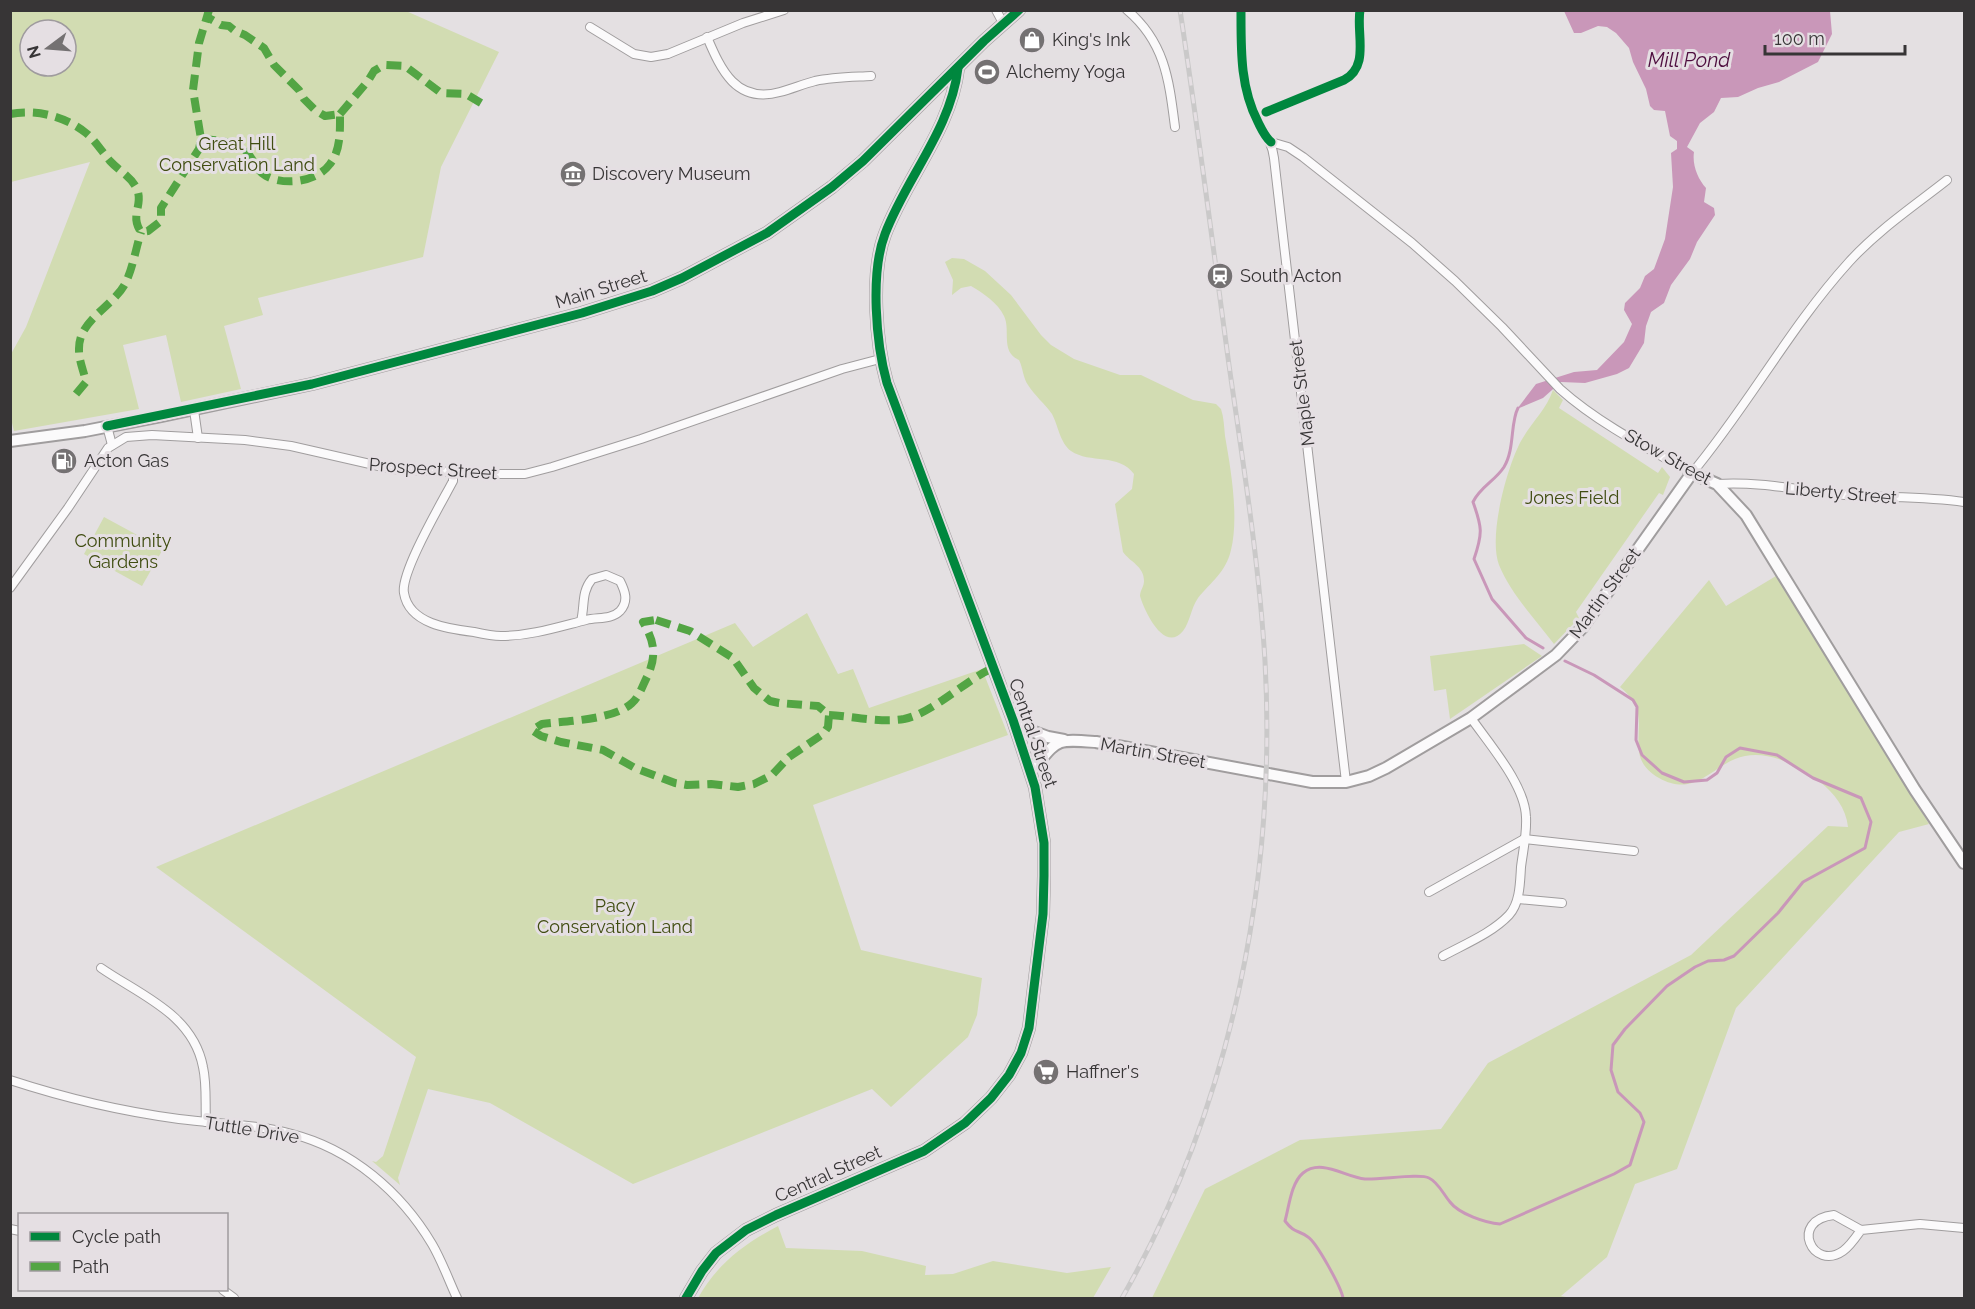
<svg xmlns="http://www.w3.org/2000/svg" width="1975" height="1309" font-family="Raleway,sans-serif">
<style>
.green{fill:#d2dcb2;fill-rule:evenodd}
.water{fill:#c997b9}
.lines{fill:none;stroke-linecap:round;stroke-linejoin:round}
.stream{stroke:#c997b9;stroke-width:3}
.street-casing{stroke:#a09d9e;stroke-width:10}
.secondary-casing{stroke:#a09d9e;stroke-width:14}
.street{stroke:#fbfafb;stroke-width:8}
.secondary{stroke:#fbfafb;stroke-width:10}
.rail-casing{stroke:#cac9c9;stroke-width:5}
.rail{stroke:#e5dfe3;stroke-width:3;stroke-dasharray:9;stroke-linecap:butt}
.quiet{stroke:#53a544;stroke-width:8;stroke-dasharray:15 8;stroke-linecap:butt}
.cycleway-casing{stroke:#e5dfe3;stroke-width:13}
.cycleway{stroke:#00873e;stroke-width:9}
.labels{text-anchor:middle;stroke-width:6;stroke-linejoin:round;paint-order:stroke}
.poi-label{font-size:18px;fill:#373536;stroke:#e5dfe3;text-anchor:start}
.park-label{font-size:18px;fill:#404d11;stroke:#e5dfe3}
.street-label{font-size:18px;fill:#373536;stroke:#e5dfe3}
.water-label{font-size:20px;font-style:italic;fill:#4e0e3f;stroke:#e5dfe3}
</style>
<rect width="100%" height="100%" fill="#e4e0e2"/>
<g class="green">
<path d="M10,11H406L499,52L441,167L423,257L258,298L263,315L224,326L241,389L181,402L166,335L123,345L139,409L14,431L10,415L11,354L26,327L90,162L11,182ZM30,30H66V66H30Z"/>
<path d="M952,258L964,259L985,271L1011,295L1041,335L1051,345L1074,359L1120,375H1141L1193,400L1216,404L1221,409C1224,418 1224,427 1225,436C1231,470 1239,517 1231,550C1226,572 1211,582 1198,598C1191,608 1190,622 1183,631C1164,654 1144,610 1140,596C1140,590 1144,587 1144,581C1144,566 1130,562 1123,552L1115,504L1132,489L1134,474C1119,453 1090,464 1071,451C1060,443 1058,425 1052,414C1045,404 1035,396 1028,385C1023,378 1023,368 1019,360C1000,352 1011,330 1004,316C998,303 983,293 971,286L961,288L952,295L953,280L945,262Z"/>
<path d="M1553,390L1563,400L1559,408L1658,473L1662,467L1670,477L1663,495L1659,493L1576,612L1579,618L1554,644C1535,619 1511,594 1499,565C1488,536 1507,467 1521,441C1531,423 1546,410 1553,390Z"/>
<path d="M104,517L163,549L142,586L84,554Z"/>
<path d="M1776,576L1929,824L1899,832L1736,1008L1677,1169L1635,1184L1607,1257L1561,1296L1571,1298H1152L1205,1189L1300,1140L1441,1129L1488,1063L1691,955L1828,826L1848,827C1846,808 1834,793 1820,782C1797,764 1763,747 1735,759C1709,770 1693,797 1659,778C1624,758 1647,730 1635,704C1631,697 1626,692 1620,687L1709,580L1726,606Z"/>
<path d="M807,613L838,674L853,669L869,708L982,669L1008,735L813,805L861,950L982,978L977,1015L968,1037L891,1107L872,1089L633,1184L490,1103L428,1089L398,1178L400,1185L372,1161L376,1162L383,1156L416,1057L156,867L735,623L753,647Z"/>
<path d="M1524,644L1542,656L1450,719L1446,689L1434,691L1430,656Z"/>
<path d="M778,1226L786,1248L862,1251L926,1266L925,1275L953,1274L993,1261L1067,1273L1111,1267L1093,1298H698C718,1263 744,1244 778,1226Z"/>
</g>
<path class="water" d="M1564,11H1830L1832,34L1818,62L1779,82L1758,88L1738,97L1721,98L1714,112L1700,123L1687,147L1694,152C1692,165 1698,179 1706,188L1704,202L1714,208L1715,215L1697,242L1690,259L1671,285L1664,303L1651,312L1646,326L1644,343L1629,368L1617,374L1585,383L1561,382L1543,398L1517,409L1536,384L1574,372L1597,370L1624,342L1632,324L1624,310L1625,303L1640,288L1645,276L1654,269L1665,239L1673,187L1671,153L1677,149V141L1670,136L1665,111L1654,110L1650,106L1646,89L1633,62L1629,48L1616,33L1607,27L1598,26L1581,33H1574Z"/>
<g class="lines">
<g class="stream">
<path d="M1518,408C1510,423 1515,449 1504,467C1495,481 1480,487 1473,502C1482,527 1483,533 1474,559L1492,599L1526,638L1543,648"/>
<path d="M1343,1298C1341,1287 1317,1243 1308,1237C1297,1229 1295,1234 1285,1221C1289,1207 1291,1183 1303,1173C1321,1158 1345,1177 1365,1179C1380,1180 1420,1173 1429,1178C1438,1182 1444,1195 1450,1202C1459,1214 1486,1223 1500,1224L1614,1174L1630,1165L1644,1122L1640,1113L1618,1092L1611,1070L1613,1045L1625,1029L1667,986L1695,967L1708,961L1724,960L1734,956L1778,913L1803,882L1865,848L1871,822L1861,798L1813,778L1777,755L1740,748L1726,757L1717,773L1707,780L1684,782L1662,773L1642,755L1636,740L1637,707L1633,700L1594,675L1565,661"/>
</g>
<defs>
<g id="street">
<path d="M996,10L1003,23"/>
<path d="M1127,10C1165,42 1169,80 1175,127"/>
<path d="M1241,10C1241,44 1239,76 1252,108C1259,126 1272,139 1274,158L1346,782"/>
<path d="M590,27L634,54L651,57L668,54L743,23L784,10"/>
<path d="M707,37C721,70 736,104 780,92C792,89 803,84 815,81C833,77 853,77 871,76"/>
<path d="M1271,142L1288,147L1303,157L1412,243L1455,281L1502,327L1560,389C1598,423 1647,448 1692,473C1748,406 1790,327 1849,262C1878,230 1914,206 1947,180"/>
<path d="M194,410L198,438"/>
<path d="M107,426L112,445"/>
<path d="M453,473V481C442,502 400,573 404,593C409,624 449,629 474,632C483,634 492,636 501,636C530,636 558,627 586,620C598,617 611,620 620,611C629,601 625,591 620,581L606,575L592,579C581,592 585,606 581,621"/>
<path d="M1717,484C1760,481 1803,491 1845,495C1885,498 1925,496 1964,502"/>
<path d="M10,588L68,508L108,448L126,437L152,435L245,440L291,446L392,469L494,474H525L552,467L641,439L842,369L880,359"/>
<path d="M1524,839L1634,851"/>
<path d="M1429,892L1524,839"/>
<path d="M1518,899L1562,903"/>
<path d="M1443,956C1465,944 1492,933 1509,915C1520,903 1520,883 1521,867C1523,851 1527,834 1526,817C1525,785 1490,745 1471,718"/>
<path d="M101,968C140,995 193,1014 203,1067C207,1085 205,1104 206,1122"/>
<path d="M10,1080C68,1099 119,1111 179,1119C217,1124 256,1124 292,1134C351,1149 401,1192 432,1244C442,1261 449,1281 457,1298"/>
<path d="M10,1229L20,1231"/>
<path d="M1861,1230C1856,1237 1850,1246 1843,1251C1813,1272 1788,1220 1834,1215L1861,1230L1920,1224L1964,1228"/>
<path d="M223,1290L234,1298"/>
</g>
<g id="secondary">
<path d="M10,441L85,431L162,416L312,384L582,313L652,291L682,278L767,233L832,187L863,161L984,41L1019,10"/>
<path d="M1015,725L1048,737L1064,740"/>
<path d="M1031,771C1059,739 1053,739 1096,742L1312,782H1346L1369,776L1386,768L1471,718L1556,655L1582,628L1692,473L1717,484L1746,515L1915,790L1964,863"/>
<path d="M686,1298L702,1271L716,1253L746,1230L776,1215L924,1151L965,1123L991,1098L1009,1075L1021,1053L1029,1028L1043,914L1044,876V843L1035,787L1013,720L887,383C876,344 870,273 885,234C906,178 951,129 958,68"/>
</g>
</defs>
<use href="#street" class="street-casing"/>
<use href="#secondary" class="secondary-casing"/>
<use href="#street" class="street"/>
<use href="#secondary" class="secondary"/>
<defs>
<path id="rail" d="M1122,1298C1231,1107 1277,880 1265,661C1259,562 1243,463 1229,365C1213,247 1198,128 1180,10"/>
</defs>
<use href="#rail" class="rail-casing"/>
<use href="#rail" class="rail"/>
<g class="quiet">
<path d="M10,114C36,109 65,116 86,133C95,140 102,152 110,161C120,172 133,177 138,192C142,207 130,216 141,232L148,231L161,221V208L199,149L201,139L193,90L199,43L209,10"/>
<path d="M340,114L368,81L374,71L384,65L405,66L441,93L466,94L481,103"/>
<path d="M201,139C214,140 236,141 246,151C254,159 255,170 266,176C285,186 317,182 330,164C341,150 340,130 340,114L325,116L315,110L304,99L299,90L274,65L264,48L245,35L235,31L229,26L221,25L207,17"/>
<path d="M76,394L86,382C84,372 79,361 79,350C78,319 114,307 126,282C133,267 136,248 141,232"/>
<path d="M656,620L690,631L733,658L754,688L770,701L779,703L818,706L829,715L828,727L823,734L789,757L772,775L754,784L738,787L711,784L687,785L675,783L635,768L603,750L561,742L541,736L532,730L542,724C566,721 614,720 632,703C640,696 643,684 648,675C657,654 654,641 643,622Z"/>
<path d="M829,715C852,716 881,723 904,719C933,713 964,681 993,668"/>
</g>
<defs>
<g id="cycleway">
<path d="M1241,10C1241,50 1240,87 1258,122C1262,130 1265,137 1271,142"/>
<path d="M1266,112L1344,80C1370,66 1356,34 1360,10"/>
<path d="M107,426L312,384L582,313L652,291L682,278L767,233L832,187L863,161L984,41L1019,10"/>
<path d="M686,1298L702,1271L716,1253L746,1230L776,1215L924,1151L965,1123L991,1098L1009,1075L1021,1053L1029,1028L1043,914L1044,876V843L1035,787L1013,720L887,383C876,344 870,273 885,234C906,178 951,129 958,68"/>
</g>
</defs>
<use href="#cycleway" class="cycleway-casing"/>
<use href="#cycleway" class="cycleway"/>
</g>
<defs>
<symbol id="shop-disc" viewBox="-11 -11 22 22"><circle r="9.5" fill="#747172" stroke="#e5dfe3"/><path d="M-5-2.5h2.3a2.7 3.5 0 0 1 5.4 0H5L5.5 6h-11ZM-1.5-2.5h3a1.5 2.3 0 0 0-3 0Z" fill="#fff"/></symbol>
<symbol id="stadium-disc" viewBox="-11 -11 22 22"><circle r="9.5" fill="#747172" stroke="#e5dfe3"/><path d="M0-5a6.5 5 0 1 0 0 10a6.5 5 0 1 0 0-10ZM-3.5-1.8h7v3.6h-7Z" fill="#fff"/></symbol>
<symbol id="museum-disc" viewBox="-11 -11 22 22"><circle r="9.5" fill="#747172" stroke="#e5dfe3"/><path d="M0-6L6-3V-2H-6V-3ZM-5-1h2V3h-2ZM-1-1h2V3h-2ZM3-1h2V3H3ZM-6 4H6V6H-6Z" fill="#fff"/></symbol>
<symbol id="station-disc" viewBox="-11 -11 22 22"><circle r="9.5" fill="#747172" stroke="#e5dfe3"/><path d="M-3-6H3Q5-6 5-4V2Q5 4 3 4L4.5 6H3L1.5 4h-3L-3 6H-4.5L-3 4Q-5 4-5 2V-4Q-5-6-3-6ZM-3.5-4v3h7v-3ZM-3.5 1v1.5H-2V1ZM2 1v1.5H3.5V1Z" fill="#fff"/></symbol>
<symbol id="fuel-disc" viewBox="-11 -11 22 22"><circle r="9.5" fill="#747172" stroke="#e5dfe3"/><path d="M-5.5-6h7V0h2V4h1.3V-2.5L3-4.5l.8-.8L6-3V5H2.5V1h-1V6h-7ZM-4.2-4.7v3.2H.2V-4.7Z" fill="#fff"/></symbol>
<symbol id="supermarket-disc" viewBox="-11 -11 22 22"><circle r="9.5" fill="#747172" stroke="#e5dfe3"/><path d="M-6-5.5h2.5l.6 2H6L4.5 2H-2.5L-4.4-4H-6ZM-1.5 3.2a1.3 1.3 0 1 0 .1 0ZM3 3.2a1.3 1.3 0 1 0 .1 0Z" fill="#fff"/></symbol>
</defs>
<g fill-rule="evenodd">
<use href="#shop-disc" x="1017" y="25" width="30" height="30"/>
<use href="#stadium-disc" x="972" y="57" width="30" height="30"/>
<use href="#museum-disc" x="558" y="159" width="30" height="30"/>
<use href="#station-disc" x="1205" y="261" width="30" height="30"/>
<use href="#fuel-disc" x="49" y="446" width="30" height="30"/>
<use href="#supermarket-disc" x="1031" y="1057" width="30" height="30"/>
</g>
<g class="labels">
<g class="poi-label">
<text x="1052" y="46">King's Ink</text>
<text x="1006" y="78">Alchemy Yoga</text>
<text x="592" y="180">Discovery Museum</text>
<text x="1240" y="282">South Acton</text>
<text x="84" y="467">Acton Gas</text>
<text x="1066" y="1078">Haffner's</text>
</g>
<g class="park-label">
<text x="237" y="150">Great Hill<tspan x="237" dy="21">Conservation Land</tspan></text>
<text x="1572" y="504">Jones Field</text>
<text x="123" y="547">Community<tspan x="123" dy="21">Gardens</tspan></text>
<text x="615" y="912">Pacy<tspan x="615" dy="21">Conservation Land</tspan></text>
</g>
<g class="street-label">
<text transform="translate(601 289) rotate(-17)" y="6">Main Street</text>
<text transform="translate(1302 393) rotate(-97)" y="6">Maple Street</text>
<text transform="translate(1668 457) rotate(29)" y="6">Stow Street</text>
<text transform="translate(433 469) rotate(4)" y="6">Prospect Street</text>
<text transform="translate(1841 493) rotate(5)" y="6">Liberty Street</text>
<text transform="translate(1605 593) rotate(-54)" y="6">Martin Street</text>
<text transform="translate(1033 733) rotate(71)" y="6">Central Street</text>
<text transform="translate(1153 753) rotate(10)" y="6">Martin Street</text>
<text transform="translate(252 1130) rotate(9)" y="6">Tuttle Drive</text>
<text transform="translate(828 1174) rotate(-24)" y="6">Central Street</text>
</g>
<g class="water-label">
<text x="1689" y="67">Mill Pond</text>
</g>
</g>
<rect width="1975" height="1309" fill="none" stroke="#373536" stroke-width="24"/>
<rect x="18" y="1213" width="210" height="78" fill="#e5dfe3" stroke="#9f9b9e" stroke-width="1.5"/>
<rect x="30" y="1232" width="30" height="9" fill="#00873e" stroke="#9f9b9e" stroke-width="1.5"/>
<text x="72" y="1243" font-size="18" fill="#373536">Cycle path</text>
<rect x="30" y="1262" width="30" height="9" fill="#53a544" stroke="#9f9b9e" stroke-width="1.5"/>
<text x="72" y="1273" font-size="18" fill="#373536">Path</text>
<g transform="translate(48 48) rotate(254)"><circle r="28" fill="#e5dfe3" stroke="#9f9b9e" stroke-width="1.5"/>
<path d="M0-4.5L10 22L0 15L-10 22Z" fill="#747172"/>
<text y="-9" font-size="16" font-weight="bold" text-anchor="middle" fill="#373536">N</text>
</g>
<path d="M1765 45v9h140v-9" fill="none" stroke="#373536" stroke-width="3"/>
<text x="1774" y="45" font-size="18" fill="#373536" stroke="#e5dfe3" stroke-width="4.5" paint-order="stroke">100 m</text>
</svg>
